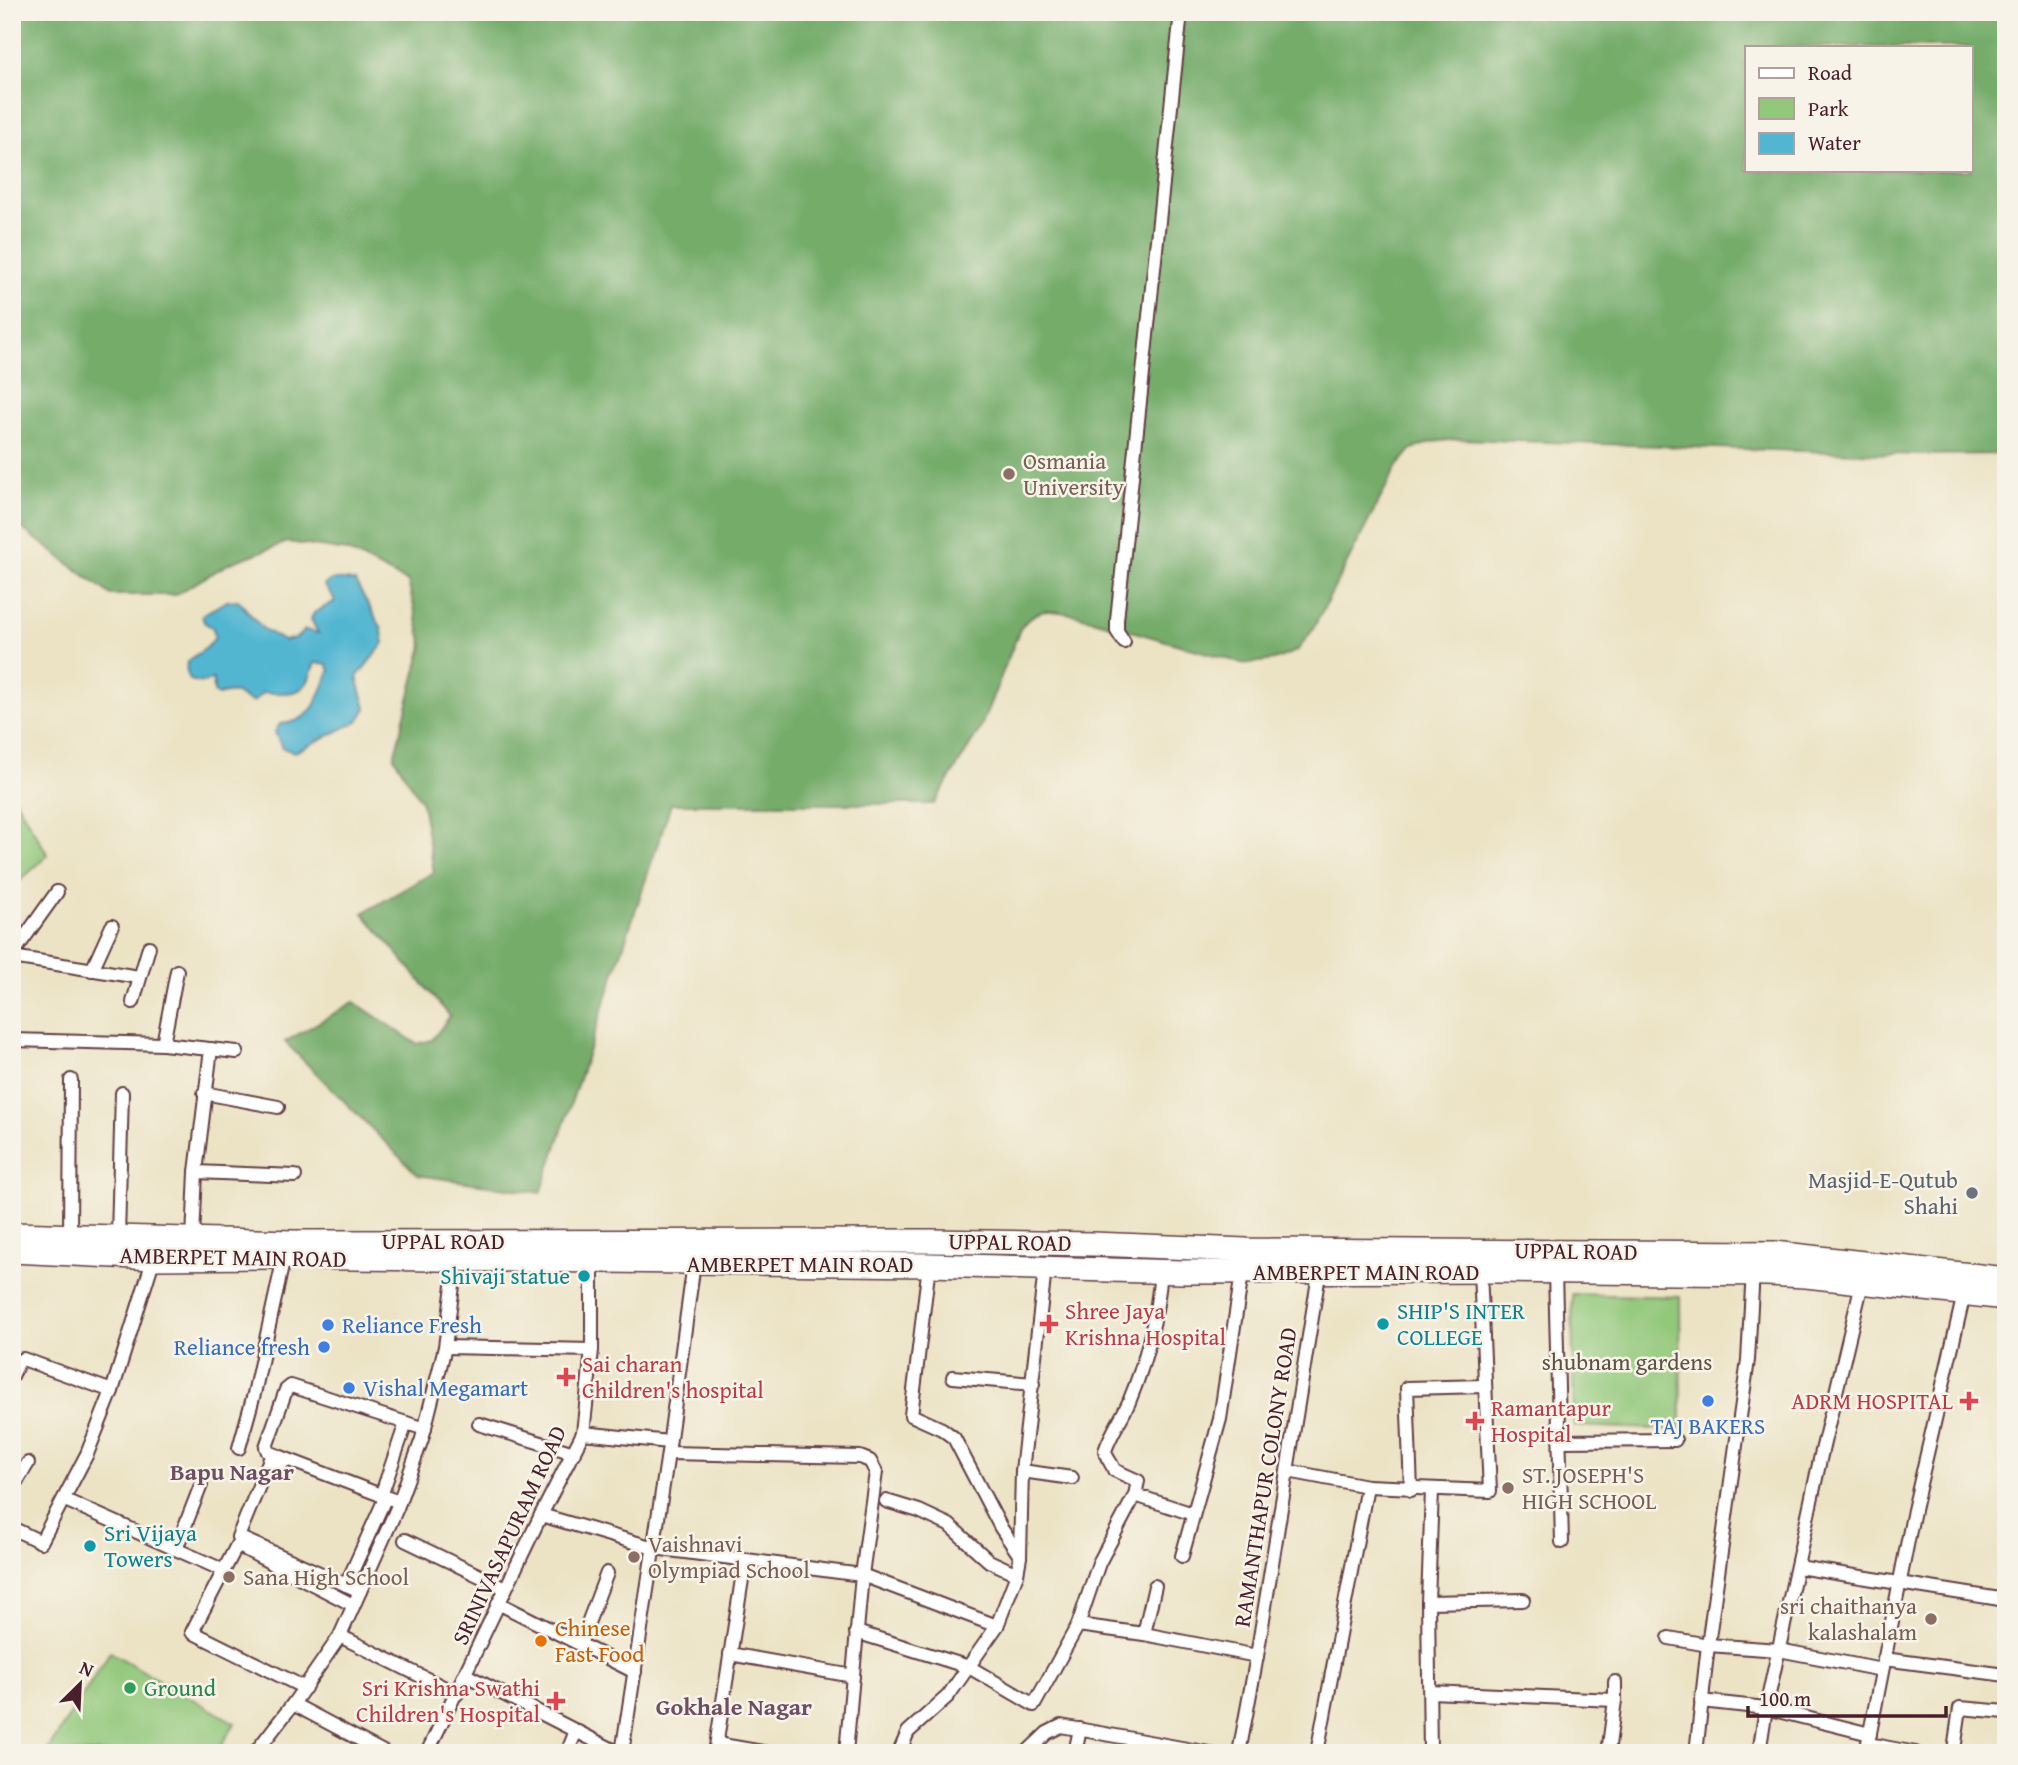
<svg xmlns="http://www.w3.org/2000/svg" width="2018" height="1765" font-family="'Gentium Book Plus',serif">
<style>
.green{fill:#92c87a;stroke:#6e7452;stroke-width:2}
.forest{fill:#75ac6a;stroke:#60664a;stroke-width:2;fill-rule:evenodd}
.water{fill:#52b6d1;stroke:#4e6a7e;stroke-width:2}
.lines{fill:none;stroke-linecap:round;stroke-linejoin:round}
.street-casing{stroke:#623c42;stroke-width:16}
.highway-casing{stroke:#623c42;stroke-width:26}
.street{stroke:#fff;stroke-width:12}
.highway{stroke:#fff;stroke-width:23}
.education-dot{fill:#8d6e63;stroke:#f7f3e8;stroke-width:2.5}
.worship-dot{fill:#6b7280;stroke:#f7f3e8;stroke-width:2.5}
.culture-dot{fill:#0f9aa8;stroke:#f7f3e8;stroke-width:2.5}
.health-dot{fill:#e0444e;stroke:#f7f3e8;stroke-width:2.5}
.shop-dot{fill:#3f7fe0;stroke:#f7f3e8;stroke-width:2.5}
.food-dot{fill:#e8710a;stroke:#f7f3e8;stroke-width:2.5}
.leisure-dot{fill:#2e9e5b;stroke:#f7f3e8;stroke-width:2.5}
.labels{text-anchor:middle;stroke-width:5;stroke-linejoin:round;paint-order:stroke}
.education-label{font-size:23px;fill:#785e54;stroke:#f7f3e8;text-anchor:start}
.worship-label{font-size:23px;fill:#5b616d;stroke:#f7f3e8;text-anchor:end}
.street-label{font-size:23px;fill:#4a1f2b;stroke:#f7f3e8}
.culture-label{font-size:23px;fill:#0d838f;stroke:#f7f3e8;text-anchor:start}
.health-label{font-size:23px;fill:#be3a42;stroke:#f7f3e8;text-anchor:start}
.shop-label{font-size:23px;fill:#366cbe;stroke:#f7f3e8;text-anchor:start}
.park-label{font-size:23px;fill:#605243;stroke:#f7f3e8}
.food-label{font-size:23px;fill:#c56008;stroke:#f7f3e8;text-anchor:start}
.leisure-label{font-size:23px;fill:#27864d;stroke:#f7f3e8;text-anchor:start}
.neighbourhood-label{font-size:24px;font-weight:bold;fill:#6e4e64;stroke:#f7f3e8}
</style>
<rect width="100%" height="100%" fill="#f7f3e8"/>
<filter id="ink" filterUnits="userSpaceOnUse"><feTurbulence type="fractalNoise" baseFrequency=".0143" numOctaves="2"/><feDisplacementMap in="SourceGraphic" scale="14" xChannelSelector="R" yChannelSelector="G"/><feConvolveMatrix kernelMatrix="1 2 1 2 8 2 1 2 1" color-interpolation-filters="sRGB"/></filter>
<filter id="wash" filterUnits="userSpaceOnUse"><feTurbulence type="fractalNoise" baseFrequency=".00686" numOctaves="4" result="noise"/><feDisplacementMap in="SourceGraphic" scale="28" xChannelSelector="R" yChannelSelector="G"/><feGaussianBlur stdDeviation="1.57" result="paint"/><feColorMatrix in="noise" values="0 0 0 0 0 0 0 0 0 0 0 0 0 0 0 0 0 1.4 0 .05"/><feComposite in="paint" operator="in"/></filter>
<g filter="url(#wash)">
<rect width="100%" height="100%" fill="#ece3c5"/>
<g class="green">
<path d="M12,794L48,855L12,888Z"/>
<path d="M1572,1294L1680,1297L1681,1430L1574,1426Z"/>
<path d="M110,1652L235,1723L217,1753H46Z"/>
</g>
<path class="forest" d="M12,12H2006V454L1917,455L1459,439L1432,442L1412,449L1397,466L1312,631L1297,651L1274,660L1245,664L1076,615C1051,610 1036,605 1020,629L980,729L934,804H671L541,1193L418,1175L285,1042L354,1002L417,1044L432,1040L450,1016L363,913L434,872L422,803L394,757L423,645L408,582L347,551L288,542L230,563L175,595H111L12,521ZM1747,47H1971V170H1747Z"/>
<path class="water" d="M331,580H346L355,582L381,627L384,643L357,677L366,708L358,721L295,752L282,748L275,732L280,724C315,722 317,698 330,671L327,664L315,663C311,670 311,678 306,684C297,697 276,692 263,693L253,702C235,698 245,688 218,695L214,692L213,679L202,683L190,680C179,658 196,658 207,647C211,644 212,641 215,637L213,628L204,622L202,615L227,601L238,600L262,628L284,641L296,638L305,630L318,633L311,619L314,613L334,602V598L324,585Z"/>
</g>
<g filter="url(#ink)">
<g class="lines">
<defs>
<g id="street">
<path d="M1124,642L1117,631V620L1181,12"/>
<path d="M12,955L57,892"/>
<path d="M12,957L139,977"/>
<path d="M92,970L112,926"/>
<path d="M133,1002L149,947"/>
<path d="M12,1040L163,1044L237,1052"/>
<path d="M163,1044L177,971"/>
<path d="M204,1093L278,1107"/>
<path d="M196,1172L295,1176"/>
<path d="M70,1235L71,1080"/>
<path d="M118,1236L122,1093"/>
<path d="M193,1239L196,1172L211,1049"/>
<path d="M929,1265L911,1415L942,1429L954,1438L1001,1528L1020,1556"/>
<path d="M1555,1272L1562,1542"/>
<path d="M445,1347L592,1350"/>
<path d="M12,1376L19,1361L23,1359L112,1391"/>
<path d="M953,1377L1033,1384"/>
<path d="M479,1424L574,1453"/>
<path d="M583,1433L669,1442"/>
<path d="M1560,1441L1675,1440"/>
<path d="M239,1448L254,1394L284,1257"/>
<path d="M668,1453L860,1457L870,1461L876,1472L862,1575L846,1753"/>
<path d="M282,1464L270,1459L238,1537L360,1591"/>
<path d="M1022,1471L1072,1478"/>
<path d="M1288,1471L1367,1486L1490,1491L1480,1271"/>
<path d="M12,1489L28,1463"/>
<path d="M1411,1490L1407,1388L1485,1386"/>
<path d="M1135,1495L1138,1481L1114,1470C1112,1463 1106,1458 1105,1451C1110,1435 1122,1418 1129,1402C1146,1361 1157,1316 1161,1272"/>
<path d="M381,1496L406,1423"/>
<path d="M65,1500L216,1567"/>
<path d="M886,1501L919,1511L949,1525L989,1561L1017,1574"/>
<path d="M399,1502L268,1452L266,1447L286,1390L291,1386L425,1429"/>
<path d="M541,1515L654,1548L862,1575L997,1626"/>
<path d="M12,1528L41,1542L87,1454L112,1391L155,1254"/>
<path d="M405,1540L505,1588"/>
<path d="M176,1549L201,1485"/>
<path d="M1182,1556L1220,1419L1242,1273"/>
<path d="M1798,1567L2006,1600"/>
<path d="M346,1585L383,1503"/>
<path d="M1428,1602L1523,1600"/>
<path d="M498,1603L635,1672"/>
<path d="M1078,1625L1144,1634L1257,1656L1320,1268"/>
<path d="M856,1632L969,1667L1034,1705L1078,1625L1099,1563L1135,1495L1193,1514"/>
<path d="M1144,1634L1155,1586"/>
<path d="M340,1636L457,1694"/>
<path d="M1669,1638L1708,1645L1779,1650L1882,1670"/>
<path d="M580,1644L607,1573"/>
<path d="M730,1654L853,1676"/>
<path d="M1884,1659L2006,1675"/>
<path d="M466,1675L619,1753"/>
<path d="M305,1688L192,1632L237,1545L353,1605"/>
<path d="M1430,1692L1615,1700"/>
<path d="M1701,1701L1766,1708L1870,1734"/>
<path d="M293,1704L385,1753"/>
<path d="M717,1744L768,1753"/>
<path d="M1868,1744L1916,1753"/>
<path d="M255,1753L293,1704L340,1636L397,1508L422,1439L445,1347L457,1255"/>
<path d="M427,1753L541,1515L583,1433L592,1350V1258"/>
<path d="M567,1753L576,1731"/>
<path d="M622,1753L668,1453L694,1263"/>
<path d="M715,1753L745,1560"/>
<path d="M899,1753L908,1732L948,1696L997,1626L1017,1574L1020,1557L1022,1471L1045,1269"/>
<path d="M1026,1753L1047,1733L1061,1726L1209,1753"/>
<path d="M1075,1753L1080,1729"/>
<path d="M1239,1753L1257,1656"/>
<path d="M1317,1753L1367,1486"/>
<path d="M1430,1753L1428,1602L1432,1490"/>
<path d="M1608,1753L1615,1700V1682"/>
<path d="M1696,1753L1708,1645L1748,1360L1753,1270"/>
<path d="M1759,1753L1766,1708L1821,1455L1862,1283"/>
<path d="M1866,1753L1914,1510L1964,1294"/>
<path d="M1956,1753L1954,1750L1960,1708L2006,1712"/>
</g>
<g id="highway">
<path d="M12,1234L294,1242L932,1241L1093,1244L1246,1250L1775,1253L2006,1279"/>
<path d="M12,1251L155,1258L269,1257L929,1265L1183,1272L1499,1271L1767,1274L1806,1276L2006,1298"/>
</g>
</defs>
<use href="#street" class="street-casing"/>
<use href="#highway" class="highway-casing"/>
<use href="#street" class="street"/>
<use href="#highway" class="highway"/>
</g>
</g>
<g class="education-dot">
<circle cx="1009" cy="474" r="7"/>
<circle cx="1508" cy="1488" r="7"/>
<circle cx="634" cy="1557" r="7"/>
<circle cx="229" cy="1577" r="7"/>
<circle cx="1931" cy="1619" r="7"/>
</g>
<circle class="worship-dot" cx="1972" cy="1193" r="7"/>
<g class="culture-dot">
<circle cx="584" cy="1276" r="7"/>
<circle cx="1383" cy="1324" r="7"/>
<circle cx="90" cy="1546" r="7"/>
</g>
<g class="health-dot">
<path d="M1045.5 1313.5h7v7h7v7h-7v7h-7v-7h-7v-7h7z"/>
<path d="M562.5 1366.5h7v7h7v7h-7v7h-7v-7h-7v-7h7z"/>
<path d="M1965.5 1390.5h7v7h7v7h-7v7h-7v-7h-7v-7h7z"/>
<path d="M1471.5 1410.5h7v7h7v7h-7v7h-7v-7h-7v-7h7z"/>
<path d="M552.5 1690.5h7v7h7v7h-7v7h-7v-7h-7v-7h7z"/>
</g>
<g class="shop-dot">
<circle cx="328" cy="1325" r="7"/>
<circle cx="324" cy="1347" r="7"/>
<circle cx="349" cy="1388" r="7"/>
<circle cx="1708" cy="1401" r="7"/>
</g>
<circle class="food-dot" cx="541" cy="1641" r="7"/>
<circle class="leisure-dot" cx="130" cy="1688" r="7"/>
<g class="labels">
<g class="education-label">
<text x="1023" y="469">Osmania<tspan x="1023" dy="26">University</tspan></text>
<text x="1522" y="1483">ST. JOSEPH'S<tspan x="1522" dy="26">HIGH SCHOOL</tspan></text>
<text x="648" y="1552">Vaishnavi<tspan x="648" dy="26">Olympiad School</tspan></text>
<text x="243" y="1585">Sana High School</text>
<text x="1917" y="1614" text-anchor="end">sri chaithanya<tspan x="1917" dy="26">kalashalam</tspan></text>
</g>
<g class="worship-label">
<text x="1958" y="1188">Masjid-E-Qutub<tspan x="1958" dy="26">Shahi</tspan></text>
</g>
<g class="street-label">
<text x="443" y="1249">UPPAL ROAD</text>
<text transform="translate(1010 1242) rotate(1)" y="8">UPPAL ROAD</text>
<text transform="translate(1576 1251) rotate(1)" y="8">UPPAL ROAD</text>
<text transform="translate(233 1257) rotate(1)" y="8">AMBERPET MAIN ROAD</text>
<text x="800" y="1272">AMBERPET MAIN ROAD</text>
<text x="1366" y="1280">AMBERPET MAIN ROAD</text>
<text transform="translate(1265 1477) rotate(-81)" y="8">RAMANTHAPUR COLONY ROAD</text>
<text transform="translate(509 1535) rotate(-65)" y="8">SRINIVASAPURAM ROAD</text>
</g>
<g class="culture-label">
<text x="570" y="1284" text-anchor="end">Shivaji statue</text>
<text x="1397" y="1319">SHIP'S INTER<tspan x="1397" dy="26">COLLEGE</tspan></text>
<text x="104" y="1541">Sri Vijaya<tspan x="104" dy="26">Towers</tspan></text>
</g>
<g class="health-label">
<text x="1065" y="1319">Shree Jaya<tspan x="1065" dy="26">Krishna Hospital</tspan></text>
<text x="582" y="1372">Sai charan<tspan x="582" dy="26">Children's hospital</tspan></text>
<text x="1953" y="1409" text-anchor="end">ADRM HOSPITAL</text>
<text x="1491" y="1416">Ramantapur<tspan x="1491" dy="26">Hospital</tspan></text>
<text x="540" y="1696" text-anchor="end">Sri Krishna Swathi<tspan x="540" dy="26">Children's Hospital</tspan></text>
</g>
<g class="shop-label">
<text x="342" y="1333">Reliance Fresh</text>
<text x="310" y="1355" text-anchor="end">Reliance fresh</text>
<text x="363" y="1396">Vishal Megamart</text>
<text x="1708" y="1434" text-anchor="middle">TAJ BAKERS</text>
</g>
<g class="park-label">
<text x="1627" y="1370">shubnam gardens</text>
</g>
<g class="food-label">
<text x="555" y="1636">Chinese<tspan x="555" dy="26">Fast Food</tspan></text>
</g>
<g class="leisure-label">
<text x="144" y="1696">Ground</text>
</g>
<g class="neighbourhood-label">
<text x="232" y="1480">Bapu Nagar</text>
<text x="734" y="1715">Gokhale Nagar</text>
</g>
</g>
<rect width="2018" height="1765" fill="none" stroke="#f7f3e8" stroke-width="42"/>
<rect x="1745" y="46" width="228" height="126" fill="#f7f3e8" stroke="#b29e9c" stroke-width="2"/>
<rect x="1759" y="68" width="35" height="10" fill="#ffffff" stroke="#b29e9c" stroke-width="2"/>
<text x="1808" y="80" font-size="21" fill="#4a1f2b">Road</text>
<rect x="1759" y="98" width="35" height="21" fill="#92c87a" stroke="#b29e9c" stroke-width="2"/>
<text x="1808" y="116" font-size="21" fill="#4a1f2b">Park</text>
<rect x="1759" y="133" width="35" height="21" fill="#52b6d1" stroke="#b29e9c" stroke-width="2"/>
<text x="1808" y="150" font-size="21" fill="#4a1f2b">Water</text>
<g transform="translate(80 1684) rotate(24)" stroke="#f7f3e8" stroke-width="5" paint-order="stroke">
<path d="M0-5L12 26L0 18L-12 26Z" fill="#4a1f2b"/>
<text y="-10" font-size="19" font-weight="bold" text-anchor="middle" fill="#4a1f2b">N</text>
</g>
<path d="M1748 1706v10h198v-10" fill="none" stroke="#4a1f2b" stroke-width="3.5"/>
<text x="1759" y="1706" font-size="21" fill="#4a1f2b" stroke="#f7f3e8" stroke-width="5" paint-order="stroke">100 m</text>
</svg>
